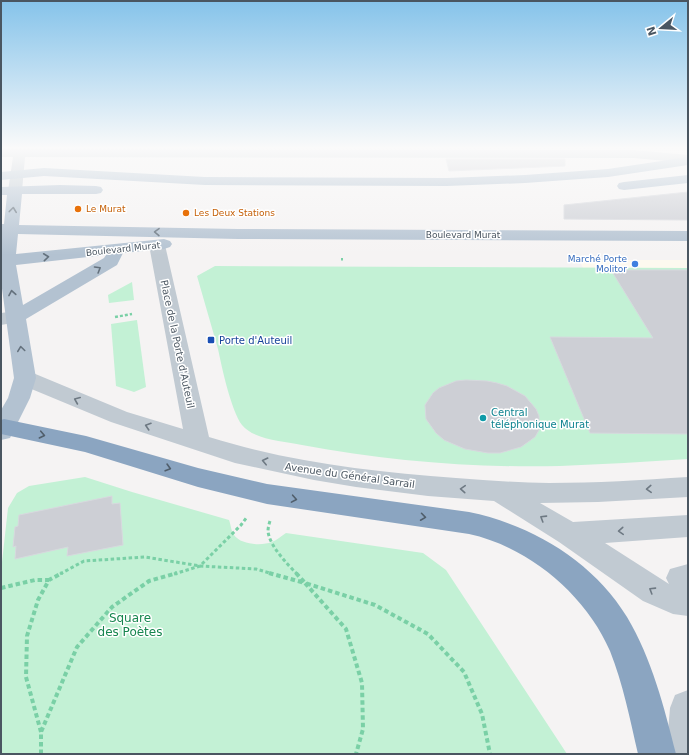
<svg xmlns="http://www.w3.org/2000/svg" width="689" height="755" font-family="'DejaVu Sans',sans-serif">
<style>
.commercial{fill:#fdf9ef}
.green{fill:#c3f1d5}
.building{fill:#cdcfd5;stroke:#d7d9de}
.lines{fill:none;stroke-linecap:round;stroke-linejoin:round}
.path-far3{stroke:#7ad0a6;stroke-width:2;stroke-dasharray:2.5 1.5;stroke-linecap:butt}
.path-far2{stroke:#7ad0a6;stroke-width:2.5;stroke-dasharray:3 2;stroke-linecap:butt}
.path-far1{stroke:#7ad0a6;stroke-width:3;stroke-dasharray:3.5 2.5;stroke-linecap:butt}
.path{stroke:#7ad0a6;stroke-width:4;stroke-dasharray:4.5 3;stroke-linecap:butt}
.minor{fill:#c1cad2;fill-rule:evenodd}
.major{fill:#b3c2d1;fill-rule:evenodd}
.highway{fill:#8ba5c1;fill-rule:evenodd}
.oneway{stroke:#64717d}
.oneway2{stroke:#6e7983}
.oneway3{stroke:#505e6b}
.food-dot{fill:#e8710a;stroke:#fff;stroke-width:1.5}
.shop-dot{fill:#3f7fe0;stroke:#fff;stroke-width:1.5}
.transit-dot{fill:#1a4fb4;stroke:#fff;stroke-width:1.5}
.culture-dot{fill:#0f9aa8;stroke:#fff;stroke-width:1.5}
.labels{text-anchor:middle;stroke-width:3;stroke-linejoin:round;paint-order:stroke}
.far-food-label{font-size:9px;fill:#c56008;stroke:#fff;text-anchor:start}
.far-street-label{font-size:9px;fill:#4a5661;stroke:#fff}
.far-shop-label{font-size:9px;fill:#366cbe;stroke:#fff;text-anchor:end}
.transit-label{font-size:10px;fill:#164399;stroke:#fff;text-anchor:start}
.street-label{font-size:10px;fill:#4a5661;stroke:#fff}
.culture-label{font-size:10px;fill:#0d838f;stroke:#fff;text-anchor:start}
.near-park-label{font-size:12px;fill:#17864f;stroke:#fff}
</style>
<rect width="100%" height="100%" fill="#f5f3f3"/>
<path class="commercial" d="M579,260H688V268H583Z"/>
<g class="green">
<path d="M215,266L688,268V459C645,462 603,464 560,466C474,468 386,461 302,445C284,441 254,440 242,425C231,410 222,368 218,349C211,325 204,300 197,276Z"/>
<path d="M132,282L134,300L109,303L108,295Z"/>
<path d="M137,320L146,387L134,392L116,386L111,324Z"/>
<path d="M85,477L132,492L229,520C231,525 231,531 234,535C241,545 262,546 272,542C277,540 281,536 286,533L423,553L446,570L567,754H1V571L8,508L17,493L29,486Z"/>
</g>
<g class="building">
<path d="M446,159H565V166L449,171Z"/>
<path d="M688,192V220L564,219V205Z"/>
<path d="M611,270H688V434L590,433L550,337L653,338Z"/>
<path d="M466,380L487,381L497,383L507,386L525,396L536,409L539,416V430L535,437L521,447L500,453H488L465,449L444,440L436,433L426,419L425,405L433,393L439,388L456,381Z"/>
<path d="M112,496V504L120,503L123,545L67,556L68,547L15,559L16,546L13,547L15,527L18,526L19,515Z"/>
</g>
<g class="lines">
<path class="path-far3" d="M342,258V262"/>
<path class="path-far2" d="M115,317L132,314"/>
<g class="path-far1">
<path d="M270,521C269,524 268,528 268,531C269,545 287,564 297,574"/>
<path d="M60,574L84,561L145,557L200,566L256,569L273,574"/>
<path d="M174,574L200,566L241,525L247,517"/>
</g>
<g class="path">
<path d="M269,573L305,583L346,629L362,683L363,729L356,754"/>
<path d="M296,573L305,583L375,605L428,634L464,672L482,714L490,754"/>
<path d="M1,588L35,580H49"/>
<path d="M41,732L26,677L27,636L38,600L49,580L62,573"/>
<path d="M41,754V732L77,647L112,607L149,581L177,573"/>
</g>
<g class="minor">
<path d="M1,149L634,150L688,155V163L634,158L25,157L22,191L20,194L15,195L10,194L8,191L13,157H1Z"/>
<path d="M157,240L163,242L165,245L209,437C289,462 373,472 456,478C487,480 518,483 549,483C596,483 642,480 688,477V497L598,502L540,503L573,522L688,515V537L605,543L669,584L666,578L670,569L688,564V616L673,614L643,601L559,542L494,501L428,496L356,487L314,480L235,463L111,422L17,383L14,378L17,373L25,371L33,373L127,412L183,429L149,245L151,242Z"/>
<path d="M16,311L23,313L26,317L23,321L1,325V313Z"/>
<path d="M688,690V754H666L670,708L675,695Z"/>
</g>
<g class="major">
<path d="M688,157V165L608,177L525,183L447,186L205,185L44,176L1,180V172L44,168L205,177L447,178L525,175L608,169Z"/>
<path d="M688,175V183L624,190L619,189L617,186L619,183L624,182Z"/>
<path d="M60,185L96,186L101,187L103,190L101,193L96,194H22L19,225L238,229L688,231V241L238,239L18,234L16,254L164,239L170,241L172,244L170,247L164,249L123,253L117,265L26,319L36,378L30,398L10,438L1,440V410L8,398L14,378L1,281L2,234H1V224H4L7,195H1V187ZM106,255L104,258L23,305L16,265Z"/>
</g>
<path class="highway" d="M4,419L86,436L198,468L267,484L469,512C532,525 593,561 627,617C652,659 664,707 676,754H638C630,719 623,684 610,651C586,595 529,547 469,534L267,504L198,487L85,452L1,434V420Z"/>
</g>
<defs><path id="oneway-chevron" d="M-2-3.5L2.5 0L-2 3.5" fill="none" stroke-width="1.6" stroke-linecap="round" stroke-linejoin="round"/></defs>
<g class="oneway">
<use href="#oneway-chevron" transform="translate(13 210) rotate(-83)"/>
<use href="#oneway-chevron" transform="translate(157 232) rotate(-179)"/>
<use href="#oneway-chevron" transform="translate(46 257) rotate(-6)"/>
<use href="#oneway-chevron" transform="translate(98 269) rotate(-31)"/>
<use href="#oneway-chevron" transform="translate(12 293) rotate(-100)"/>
<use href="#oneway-chevron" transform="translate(21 349) rotate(-98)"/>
</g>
<g class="oneway2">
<use href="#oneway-chevron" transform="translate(77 400) rotate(-157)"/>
<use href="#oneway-chevron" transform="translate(148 426) rotate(-162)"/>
<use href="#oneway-chevron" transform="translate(265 461) rotate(-167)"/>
<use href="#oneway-chevron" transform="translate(463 489) rotate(-176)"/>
<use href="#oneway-chevron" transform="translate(649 489) rotate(177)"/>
<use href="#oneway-chevron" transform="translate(543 518) rotate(-148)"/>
<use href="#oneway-chevron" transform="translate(621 531) rotate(176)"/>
<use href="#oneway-chevron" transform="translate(652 590) rotate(-148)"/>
</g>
<g class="oneway3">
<use href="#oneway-chevron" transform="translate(42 435) rotate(12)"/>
<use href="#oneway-chevron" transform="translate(168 468) rotate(16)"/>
<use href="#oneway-chevron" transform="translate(294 499) rotate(10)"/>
<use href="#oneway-chevron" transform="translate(423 517) rotate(8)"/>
</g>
<linearGradient id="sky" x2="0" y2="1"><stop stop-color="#85c3ea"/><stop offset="0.58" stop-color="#fafafa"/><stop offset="1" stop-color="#fafafa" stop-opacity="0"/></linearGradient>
<rect width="689" height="255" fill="url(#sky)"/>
<g class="food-dot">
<circle cx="78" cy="209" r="4"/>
<circle cx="186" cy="213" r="4"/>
</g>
<circle class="shop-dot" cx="635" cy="264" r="4"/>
<rect class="transit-dot" x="207" y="336" width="8" height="8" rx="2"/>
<circle class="culture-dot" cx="483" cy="418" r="4"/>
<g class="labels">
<g class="far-food-label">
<text x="86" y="212">Le Murat</text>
<text x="194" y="216">Les Deux Stations</text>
</g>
<g class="far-street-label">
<text x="463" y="238">Boulevard Murat</text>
<text transform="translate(123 249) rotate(-6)" y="3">Boulevard Murat</text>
</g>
<g class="far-shop-label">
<text x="627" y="262">Marché Porte<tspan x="627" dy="10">Molitor</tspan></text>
</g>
<g class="transit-label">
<text x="219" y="344">Porte d'Auteuil</text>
</g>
<g class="street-label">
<text transform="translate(178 344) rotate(78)" y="4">Place de la Porte d'Auteuil</text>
<text transform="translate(350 475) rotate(8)" y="4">Avenue du Général Sarrail</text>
</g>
<g class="culture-label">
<text x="491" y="416">Central<tspan x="491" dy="12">téléphonique Murat</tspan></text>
</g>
<g class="near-park-label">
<text x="130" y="622">Square<tspan x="130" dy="14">des Poètes</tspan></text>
</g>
</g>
<rect width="689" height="755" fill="none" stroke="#4a5661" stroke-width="4"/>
<g transform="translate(661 28) rotate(252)" stroke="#ffffff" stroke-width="3" paint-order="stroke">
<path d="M0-3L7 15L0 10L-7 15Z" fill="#4a5661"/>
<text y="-6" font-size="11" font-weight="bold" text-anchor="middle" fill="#4a5661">N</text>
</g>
</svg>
